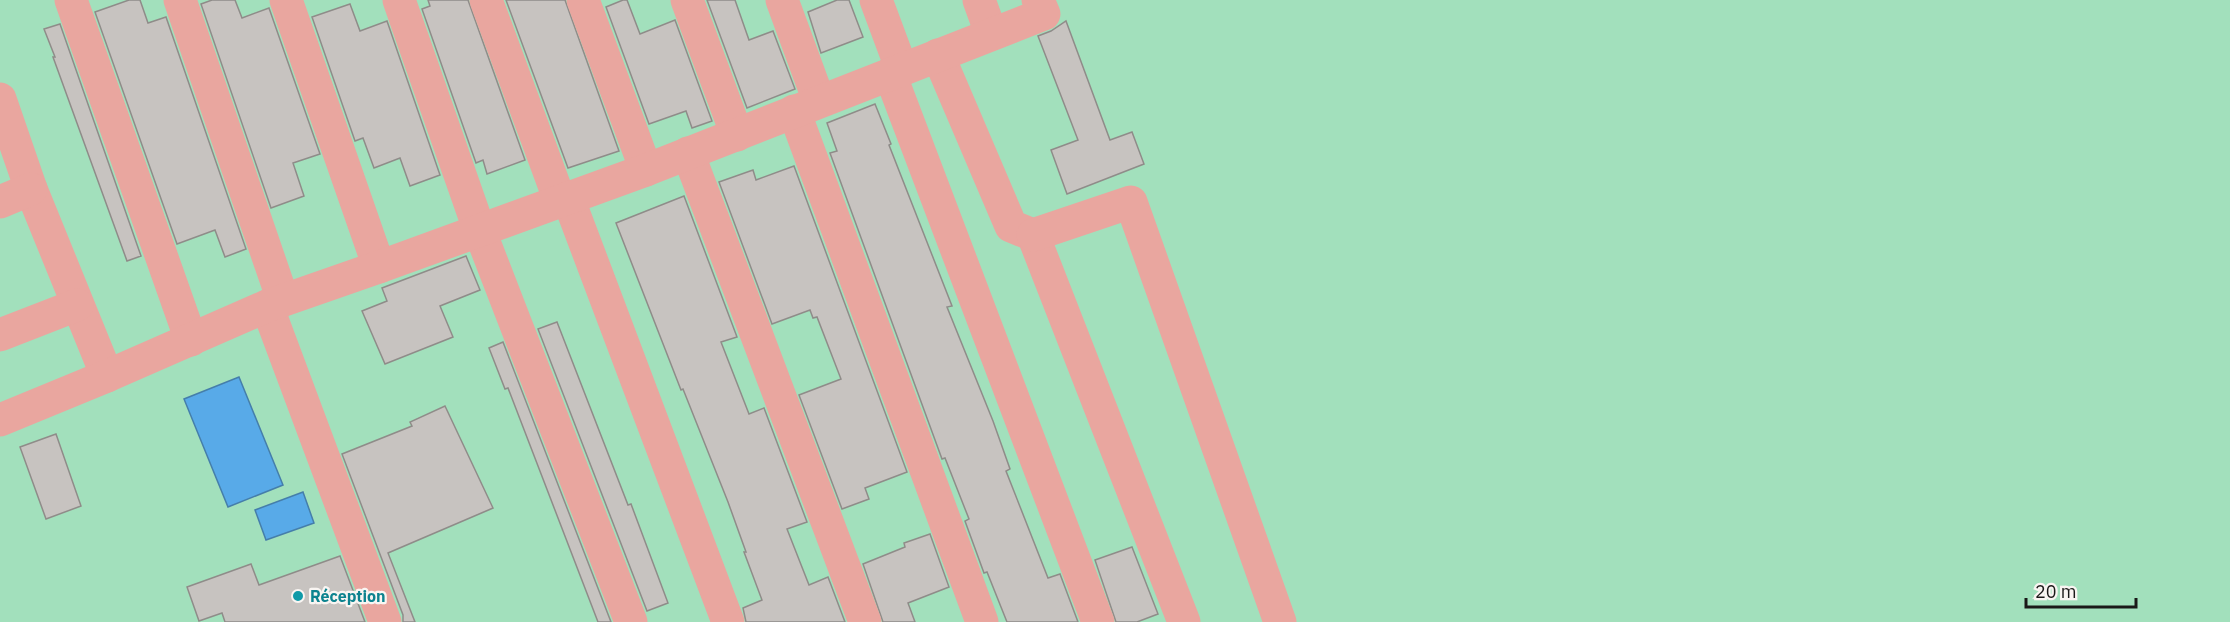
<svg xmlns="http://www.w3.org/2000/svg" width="2230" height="622" font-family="'IBM Plex Sans',sans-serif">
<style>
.green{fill:#a2e0bc}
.water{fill:#58aae8;stroke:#457eaa;stroke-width:1.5}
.building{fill:#c7c3c0;stroke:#8f8c89;stroke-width:1.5}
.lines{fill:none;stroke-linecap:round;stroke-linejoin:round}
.minor{stroke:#e9a69f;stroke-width:33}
.culture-dot{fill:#0f9aa8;stroke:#f9f5f2;stroke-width:2}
.labels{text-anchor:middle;stroke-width:4.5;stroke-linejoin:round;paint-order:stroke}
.culture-label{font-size:16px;font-weight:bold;fill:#0d838f;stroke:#f9f5f2;text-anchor:start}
</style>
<rect width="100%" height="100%" fill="#f9f5f2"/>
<rect class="green" x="0" y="0" width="2230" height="622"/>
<g class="water">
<path d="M239,377L283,485L228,507L184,399Z"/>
<path d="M303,492L314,523L266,540L255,510Z"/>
</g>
<g class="building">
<path d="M129,0H140L148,23L166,17L246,249L225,257L215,230L177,244L95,12Z"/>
<path d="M212,0H235L242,18L269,8L320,154L293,163L304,196L271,208L201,4Z"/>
<path d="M428,0H468L525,160L487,174L483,160L476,163L422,9L430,6Z"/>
<path d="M506,0H565L619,151L568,168Z"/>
<path d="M623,0H627L640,34L675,20L712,121L692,128L686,111L649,124L606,7Z"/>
<path d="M707,0H735L749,40L773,31L795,89L747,108Z"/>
<path d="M837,0H849L863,37L821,53L808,12Z"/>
<path d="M350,4L360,31L387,21L440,175L410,186L400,158L374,168L363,138L355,141L312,17Z"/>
<path d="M1066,21L1110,140L1132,132L1144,164L1067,194L1051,150L1078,140L1038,36L1051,31Z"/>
<path d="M60,24L141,256L127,261L53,57H55L44,29Z"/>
<path d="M875,104L891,144L889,145L952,306L947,307L993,421L1010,469L1006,471L1048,578L1060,574L1078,622H1007L987,572L984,573L965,521L969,519L945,458L942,459L830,153L837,151L827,123Z"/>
<path d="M794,166L907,472L865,488L869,499L842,509L799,395L841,379L817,317L813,318L810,310L772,324L719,182L753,170L756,180Z"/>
<path d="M684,196L737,337L721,342L749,414L764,408L807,522L787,529L809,585L828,577L845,622H746L743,608L762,600L744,552H746L728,502L683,389L681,390L616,223Z"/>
<path d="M466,256L480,290L440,306L453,337L385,364L362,311L387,301L382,288Z"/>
<path d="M557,322L628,505L631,504L668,603L647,611L538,329Z"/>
<path d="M503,342L611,622H598L508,388L505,389L489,348Z"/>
<path d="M445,406L493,508L388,553L415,622H403V615L342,454L412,426L410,422Z"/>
<path d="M56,434L81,506L46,519L20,447Z"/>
<path d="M930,534L949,587L908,603L915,622H883L863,564L905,547L904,543Z"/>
<path d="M1132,547L1158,614L1137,622H1116L1095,560Z"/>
<path d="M340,556L365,622H225L222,613L199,621L187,587L251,564L259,585Z"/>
</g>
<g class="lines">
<g class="minor">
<path d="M71,0L191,340"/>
<path d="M180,0L283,300"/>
<path d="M286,0L379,267"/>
<path d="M399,0L479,229L631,622"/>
<path d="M486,0L560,201"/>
<path d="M583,0L646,170"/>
<path d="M687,0L737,135"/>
<path d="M782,0L819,101"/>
<path d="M876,0L902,70"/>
<path d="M979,0L991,33"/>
<path d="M938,55L1011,226L1033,235L1184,622"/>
<path d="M890,74L1098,622"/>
<path d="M0,99L31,189L107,376"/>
<path d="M794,111L982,622"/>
<path d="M688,153L865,622"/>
<path d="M568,198L728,622"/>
<path d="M0,202L31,189"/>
<path d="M1033,235L1131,202L1280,622"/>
<path d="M267,306L385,622"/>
<path d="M0,335L77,305"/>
<path d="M0,420L107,376L267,306L379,267L646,170L1044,14L1038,0"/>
</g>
</g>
<circle class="culture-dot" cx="298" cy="596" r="6"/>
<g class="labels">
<g class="culture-label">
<text x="310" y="602">Réception</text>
</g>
</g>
<path d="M2026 598v9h110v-9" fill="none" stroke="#1a1918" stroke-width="3"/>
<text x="2035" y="598" font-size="18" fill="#1a1918" stroke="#f9f5f2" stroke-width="4.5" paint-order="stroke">20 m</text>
</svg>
